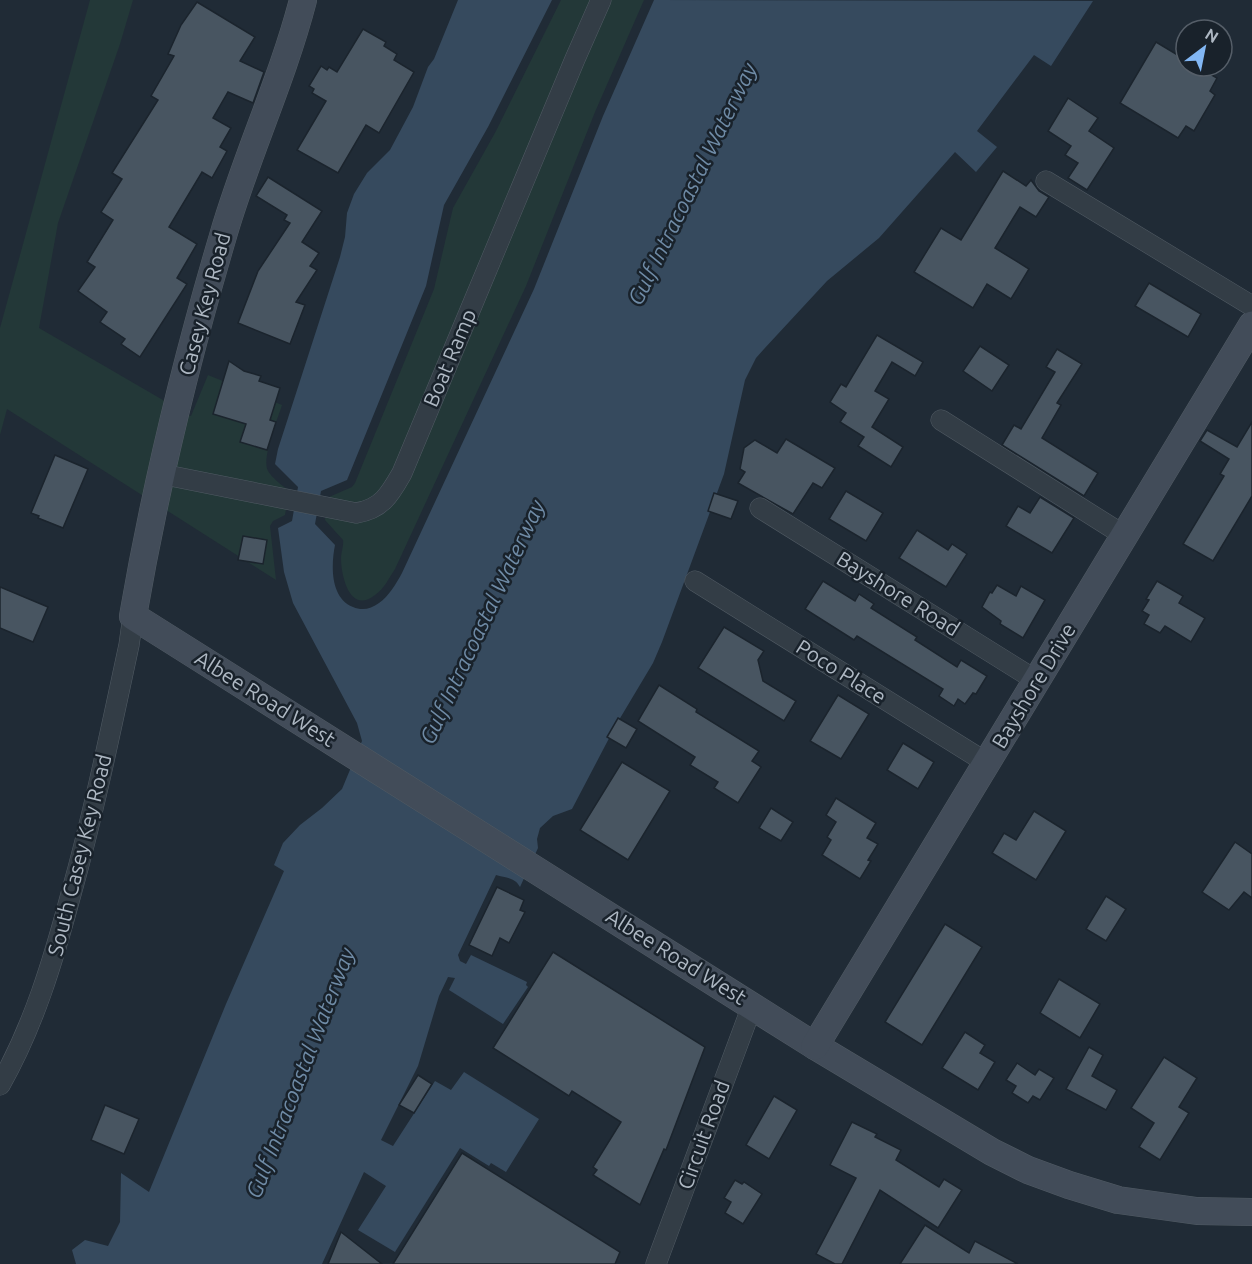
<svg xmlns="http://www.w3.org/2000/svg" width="1252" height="1264" font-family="Ubuntu,sans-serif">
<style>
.green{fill:#233838}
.water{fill:#364a5e}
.building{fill:#485561;stroke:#1b242d;stroke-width:1.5}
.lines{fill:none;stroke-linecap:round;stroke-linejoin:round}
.street-casing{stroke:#515b64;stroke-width:21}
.secondary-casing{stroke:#515b64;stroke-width:28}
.street{stroke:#333d46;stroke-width:20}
.secondary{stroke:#424c59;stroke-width:27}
.labels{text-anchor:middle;stroke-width:5;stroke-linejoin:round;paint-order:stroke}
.street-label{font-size:21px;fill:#aeb8c3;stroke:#19222b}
.water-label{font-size:22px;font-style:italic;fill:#6f8ba6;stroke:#19222b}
</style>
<rect width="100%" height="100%" fill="#202b36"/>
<g class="green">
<path d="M90,0H133L120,44L58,223L39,328L168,403L145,497L7,409L0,435V328Z"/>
<path d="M561,0H644L595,112L526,286L395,569C389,578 384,589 375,595C350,615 341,576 341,558C341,552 344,546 343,540L325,520L329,497L352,487L355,483L434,289L453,208L496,131Z"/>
<path d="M208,375L282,405C278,418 261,459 268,471C272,478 282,485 289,491L285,515L273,521L270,526L276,580L163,508L186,414L191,416Z"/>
</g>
<path class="water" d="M458,0H552L488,127L444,205L426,286L347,480L321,491L315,524L335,545C331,565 330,598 353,607C362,611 371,609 379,603C389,596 396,584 402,573L534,289L603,116L654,0L1093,1L1051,66L1034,55L977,131L997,147L976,172L955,152L879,238L827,281L764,349L756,358L745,380L724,474L662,642L653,663L616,725L572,809L553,816L540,828L537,839L538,848L520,887C515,877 505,878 496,875L458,955L460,961L466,964L471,955L527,982L526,985L528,987L503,1024L449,990L455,978L448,977L439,996L418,1066L381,1140L393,1146L435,1081L451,1090L464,1072L539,1119L506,1172L491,1163L489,1166L460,1148L395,1252L358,1230L386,1186L364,1172L322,1264H76L72,1250L85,1240L108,1246L120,1222L121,1173L149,1192L226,1004L284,871L274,865L283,843L300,825L322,808L342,789L362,741L357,723L293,603L284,572L278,528L292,521L298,487L275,464L278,449L340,257L345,237L347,213L354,194L367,173L390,150L413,107L428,67L434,59Z"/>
<g class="building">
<path d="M197,2L255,37L240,61L264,72L253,103L228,92L213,118L231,128L220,147L227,151L212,178L202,172L169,227L197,244L177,278L187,284L140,357L121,344L125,339L100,322L107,312L78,291L95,267L87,262L113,220L101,212L122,179L112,173L158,100L151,96L174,56L168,54L181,25Z"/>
<path d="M363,29L386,42L384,46L397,54L394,60L414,72L379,133L366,125L338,173L297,150L326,101L312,93L314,89L309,86L321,66L327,70L329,67L337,72Z"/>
<path d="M1156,42L1186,60V66H1196L1217,78L1210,91L1215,95L1194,131L1186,126L1178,138L1120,103Z"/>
<path d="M1068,98L1098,118L1089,131L1114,148L1087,190L1068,178L1078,163L1065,155L1071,146L1048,131Z"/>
<path d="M1003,171L1026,186L1031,180L1039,191L1049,197L1036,217L1020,207L995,248L1029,269L1011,299L987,284L973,308L914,272L941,228L961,240Z"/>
<path d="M268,177L322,211L302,242L319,253L310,266L317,270L296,302L305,305L290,344L238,323L258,271L290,223L284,220L287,215L256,196Z"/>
<path d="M1149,283L1201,314L1188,337L1135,306Z"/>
<path d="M877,335L923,362L915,376L892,362L875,391L889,399L872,427L903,447L891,467L858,446L864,437L840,422L846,413L830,402L841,384L846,387Z"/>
<path d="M980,346L1009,365L992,391L963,371Z"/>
<path d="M1057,349L1082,364L1057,403L1061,405L1042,438L1098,473L1084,496L1002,445L1014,425L1021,429L1055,372L1046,367Z"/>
<path d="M229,361L244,371L261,376L259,381L280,388L270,420L276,422L267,450L240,442L246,424L213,414Z"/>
<path d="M1252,422V496L1213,561L1183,544L1224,476L1220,474L1229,459L1200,441L1207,430L1237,447Z"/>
<path d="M786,439L835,468L822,488L813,483L793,514L738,483L745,472L740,469L744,448L755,440L777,453Z"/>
<path d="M55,455L88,469L63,528L38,518L39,516L31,513Z"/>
<path d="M846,491L883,513L866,541L829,519Z"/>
<path d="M714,493L738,501L731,519L708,511Z"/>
<path d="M1040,497L1074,518L1052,553L1006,526L1018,506L1030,513Z"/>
<path d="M917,530L948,550L952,544L967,554L946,587L899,558Z"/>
<path d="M243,536L267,540L263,564L238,560Z"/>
<path d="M823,581L855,601L859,594L874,604L871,608L917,637L915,640L957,667L961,660L987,676L976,694L973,693L965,704L958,699L954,706L939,696L943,689L857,636L854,640L805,609Z"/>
<path d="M1157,581L1183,596L1179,603L1205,618L1191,642L1165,626L1160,633L1144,624L1149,615L1142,611L1149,600L1146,599Z"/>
<path d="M997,585L1016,596L1021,586L1045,600L1023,638L1000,624L1001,621L982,607L990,592L992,593Z"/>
<path d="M0,587L48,607L33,642L0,628Z"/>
<path d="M724,627L764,651L758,660L763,681L796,701L784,721L698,668Z"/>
<path d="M659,685L697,709L696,712L759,751L752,761L761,767L738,803L714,788L718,782L690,765L695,757L638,721Z"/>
<path d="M838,695L869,714L841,759L810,741Z"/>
<path d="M618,718L637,729L626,748L607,737Z"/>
<path d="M903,743L934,762L918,789L887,770Z"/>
<path d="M622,762L670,791L628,860L580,830Z"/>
<path d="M836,798L876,823L867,838L878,844L868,860L871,861L860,879L822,855L831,840L827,837L836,822L826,815Z"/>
<path d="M771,808L793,822L781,841L759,828Z"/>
<path d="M1034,811L1066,831L1036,880L992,853L1004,833L1016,840Z"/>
<path d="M1235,842L1252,854V898L1244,892L1229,910L1202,892Z"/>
<path d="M497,887L524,900L520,910L525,912L509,943L500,938L492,956L469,945Z"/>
<path d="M1106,896L1126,909L1106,941L1086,929Z"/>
<path d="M945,924L982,947L922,1045L885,1022Z"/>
<path d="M553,952L705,1047L666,1150L664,1149L640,1205L593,1175L597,1170L593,1167L621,1122L572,1091L569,1096L493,1048Z"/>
<path d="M1059,979L1100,1004L1080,1038L1040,1013Z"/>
<path d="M965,1032L985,1045L980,1053L995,1062L978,1090L942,1068Z"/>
<path d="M1089,1047L1103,1055L1092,1076L1117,1090L1106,1110L1066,1089Z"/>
<path d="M1164,1057L1197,1078L1179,1107L1189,1113L1160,1160L1139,1147L1154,1123L1131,1108Z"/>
<path d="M1017,1063L1035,1075L1039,1069L1054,1078L1040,1100L1033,1096L1028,1103L1012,1093L1016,1086L1006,1080Z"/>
<path d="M418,1075L432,1084L414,1113L399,1105Z"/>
<path d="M774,1096L797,1110L769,1159L746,1145Z"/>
<path d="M105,1105L139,1119L124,1154L91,1140Z"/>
<path d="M852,1122L877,1134L875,1137L901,1150L896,1160L939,1187L944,1179L962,1190L938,1228L880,1190L842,1264H835L816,1254L856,1178L830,1165Z"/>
<path d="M462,1153L620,1252L615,1264H393Z"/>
<path d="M735,1180L742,1184L744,1182L762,1194L743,1224L725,1213L731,1202L724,1198Z"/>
<path d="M925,1225L969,1253L975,1241L1018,1264H900Z"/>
<path d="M341,1232L382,1264H328Z"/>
</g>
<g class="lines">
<defs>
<g id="street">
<path d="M1046,181L1252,306"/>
<path d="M941,420L1125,536"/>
<path d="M161,474L356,513C382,509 390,494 402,473L575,59L601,0"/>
<path d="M760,508L1037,681"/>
<path d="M695,581L987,763"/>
<path d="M0,1085C34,1025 53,961 71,894C94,812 111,729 129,645L133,616"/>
<path d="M656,1264L752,1006"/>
</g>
<g id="secondary">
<path d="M303,0C282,81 246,156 223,236C186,361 155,488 133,616L815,1046L992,1152L1028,1170L1069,1185L1118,1200L1197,1211L1252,1212"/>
<path d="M815,1046L1252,325"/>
</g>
</defs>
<use href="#street" class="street-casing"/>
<use href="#secondary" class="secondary-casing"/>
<use href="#street" class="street"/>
<use href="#secondary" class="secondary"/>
</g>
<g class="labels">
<g class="street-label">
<text transform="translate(205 304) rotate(-75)" y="7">Casey Key Road</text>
<text transform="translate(450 358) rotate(-67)" y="7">Boat Ramp</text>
<text transform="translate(898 594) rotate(32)" y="7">Bayshore Road</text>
<text transform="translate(841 672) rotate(32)" y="7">Poco Place</text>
<text transform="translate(1034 686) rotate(-59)" y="7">Bayshore Drive</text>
<text transform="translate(265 699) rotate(32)" y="7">Albee Road West</text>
<text transform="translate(80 855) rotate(-76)" y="7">South Casey Key Road</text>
<text transform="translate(676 957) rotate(32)" y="7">Albee Road West</text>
<text transform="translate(704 1135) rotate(-70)" y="7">Circuit Road</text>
</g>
<g class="water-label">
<text transform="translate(692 184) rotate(-64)" y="8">Gulf Intracoastal Waterway</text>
<text transform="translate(482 622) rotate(-65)" y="8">Gulf Intracoastal Waterway</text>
<text transform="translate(300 1073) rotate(-69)" y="8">Gulf Intracoastal Waterway</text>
</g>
</g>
<g transform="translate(1204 48) rotate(32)"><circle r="28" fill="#19222b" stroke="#555e68" stroke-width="1.5"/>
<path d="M0-4.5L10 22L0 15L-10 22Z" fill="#82b7f4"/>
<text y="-9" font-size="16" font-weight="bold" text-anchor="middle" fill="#aeb8c3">N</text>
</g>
</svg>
